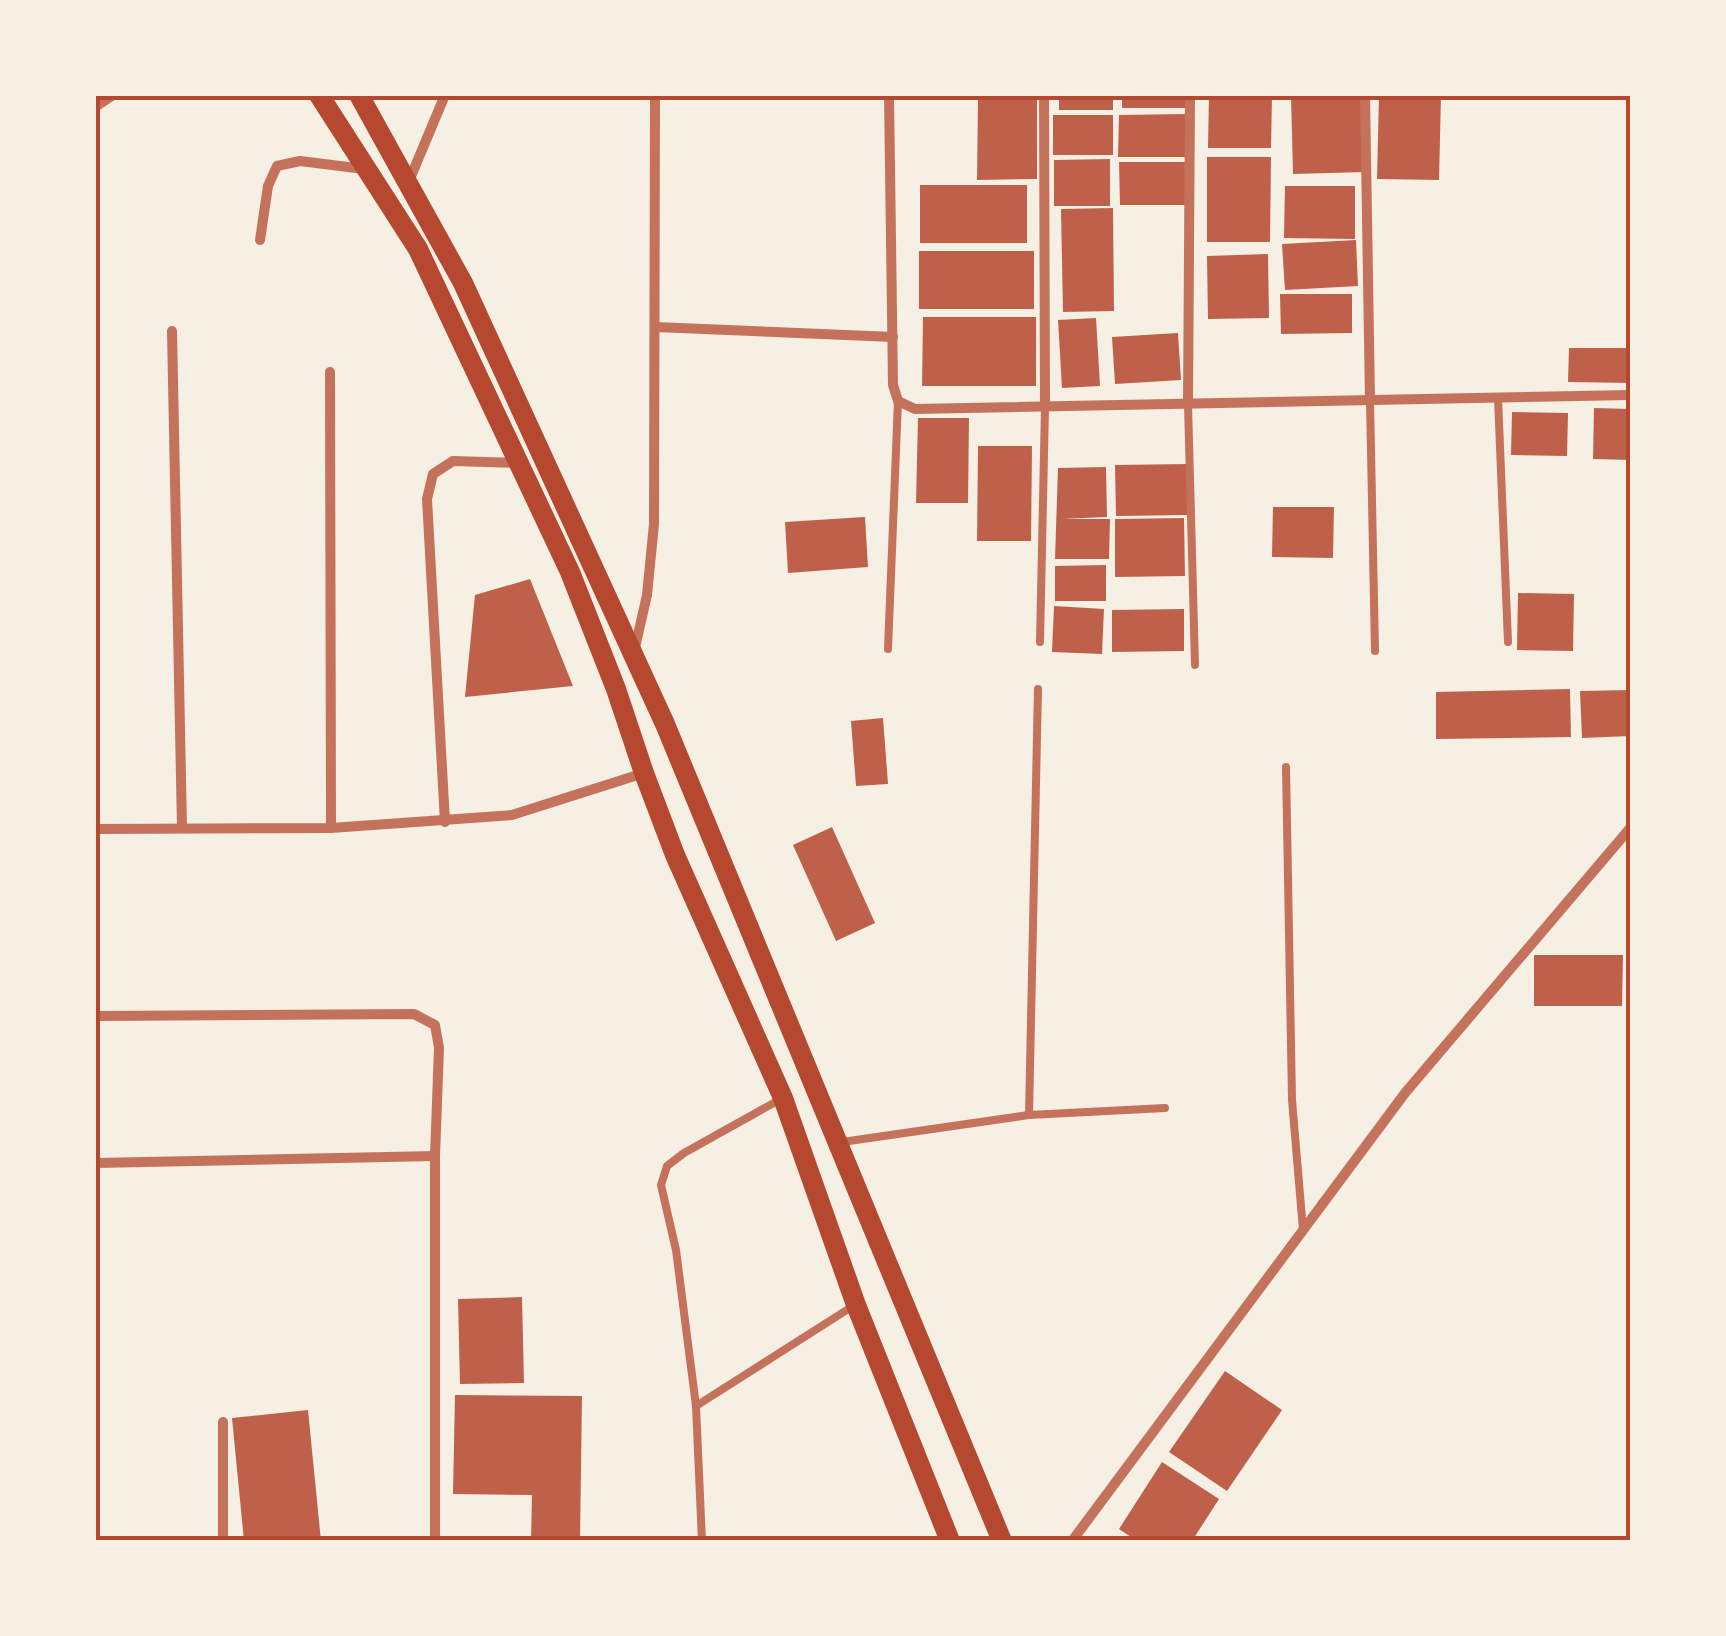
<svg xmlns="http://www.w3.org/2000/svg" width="1726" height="1636" font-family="Roboto,sans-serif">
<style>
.building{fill:#bf614a}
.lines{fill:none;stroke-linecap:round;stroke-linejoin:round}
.service{stroke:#c5725c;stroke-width:8}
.minor{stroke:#c5725c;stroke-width:10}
.secondary{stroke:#b5482f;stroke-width:20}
.neatline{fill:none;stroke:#b5482f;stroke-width:4}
</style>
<rect width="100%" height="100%" fill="#f6efe4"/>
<g class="building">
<rect x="1059" y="95" width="54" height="15"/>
<rect x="1122" y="95" width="67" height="13"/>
<path d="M1209,95H1272L1271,148H1208Z"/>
<path d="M1291,95H1363L1365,172L1293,174Z"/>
<path d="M1379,95H1441L1439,180L1377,179Z"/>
<path d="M978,98H1037V179L977,180Z"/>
<path d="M1186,114V157H1118L1119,115Z"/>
<rect x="1053" y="115" width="60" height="40"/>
<path d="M1207,157H1271L1270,242H1207Z"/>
<path d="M1110,159V206H1054V160Z"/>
<path d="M1119,162H1188V205H1120Z"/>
<rect x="920" y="185" width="107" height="58"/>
<path d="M1285,186H1355V239L1284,238Z"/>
<path d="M1113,208L1114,311L1063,312L1061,209Z"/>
<path d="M1356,240L1358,286L1285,290L1282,244Z"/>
<rect x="919" y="251" width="115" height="58"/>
<path d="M1268,254L1269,318L1208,319L1207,256Z"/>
<path d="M1280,294H1352V333L1281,334Z"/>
<path d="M923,317H1036V386H922Z"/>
<path d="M1096,318L1100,386L1062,388L1058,320Z"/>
<path d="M1178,333L1181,380L1115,384L1112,337Z"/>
<path d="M1569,348H1631V383L1568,382Z"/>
<path d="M1594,408L1631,409V460L1593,459Z"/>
<path d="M1512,412L1568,413L1567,456L1511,455Z"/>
<path d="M918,418H969L968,503H916Z"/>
<path d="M978,446H1032L1031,541H977Z"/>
<path d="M1189,464V515L1116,516L1115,465Z"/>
<path d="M1106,467L1107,517L1062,519H1110L1109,559H1055L1058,468Z"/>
<path d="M1273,507H1334L1333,558L1272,557Z"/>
<path d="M865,517L868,567L788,573L785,522Z"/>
<path d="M1184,518L1185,576L1115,577V519Z"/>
<path d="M1106,565V601H1055V566Z"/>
<path d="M530,579L573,686L465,697L475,595Z"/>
<path d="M1518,593L1574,594L1573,651L1517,650Z"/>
<path d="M1054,606L1104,609L1102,654L1052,652Z"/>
<path d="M1184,609V651L1112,652V610Z"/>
<path d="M1570,689L1571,737L1436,739V692Z"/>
<path d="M1631,690V736L1582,738L1580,691Z"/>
<path d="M883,718L888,784L856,786L851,721Z"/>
<path d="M832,827L875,923L836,941L793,845Z"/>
<path d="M1534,955H1623L1622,1006H1534Z"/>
<path d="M522,1297L524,1383L460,1384L458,1299Z"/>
<path d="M1225,1371L1282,1410L1227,1491L1169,1452Z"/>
<path d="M455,1395L582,1396L580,1541H531L532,1495L453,1494Z"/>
<path d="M308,1410L321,1541H244L232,1418Z"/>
<path d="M1162,1462L1219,1499L1192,1541H1137L1119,1529Z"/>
</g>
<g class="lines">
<g class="service">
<path d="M1498,398L1508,642"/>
<path d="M1370,400L1375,651"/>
<path d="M1188,404L1195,665"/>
<path d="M1040,642L1045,407"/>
<path d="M888,649L898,401"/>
<path d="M1286,767L1292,1100L1303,1230"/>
<path d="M1029,1115L1038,689"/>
<path d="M842,1142L1029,1115L1165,1108"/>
<path d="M696,1406L853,1306"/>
<path d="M702,1541L696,1406L676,1250L661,1185L667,1166L684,1153L779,1100"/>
</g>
<g class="minor">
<path d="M889,95L893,385L898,401L915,409L1631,395"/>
<path d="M1044,95L1045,407"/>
<path d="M1365,95L1370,400"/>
<path d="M95,107L113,95"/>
<path d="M409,181L445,95"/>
<path d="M260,240L268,186L277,166L300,161L364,169"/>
<path d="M655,327L893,337"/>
<path d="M172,331L182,828"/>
<path d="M330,372L331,828"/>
<path d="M1188,404L1190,95"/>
<path d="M634,652L647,595L654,524L655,95"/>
<path d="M445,822L427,499L433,474L453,461L518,463"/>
<path d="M95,829L331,828L512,815L644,773"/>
<path d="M95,1016L414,1014L435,1025L439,1048L435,1156V1541"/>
<path d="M95,1163L435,1156"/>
<path d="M223,1541V1422"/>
<path d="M1072,1541L1405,1093L1631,827"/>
</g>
<g class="secondary">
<path d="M319,95L418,249L570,572L616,689L644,773L675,855L783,1098L856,1305L950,1541"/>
<path d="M359,95L463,283L665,724L1002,1541"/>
</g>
</g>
<rect width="1726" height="1636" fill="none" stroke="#f6efe4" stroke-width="195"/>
<rect x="98" y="98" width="1530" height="1440" class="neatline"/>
</svg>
